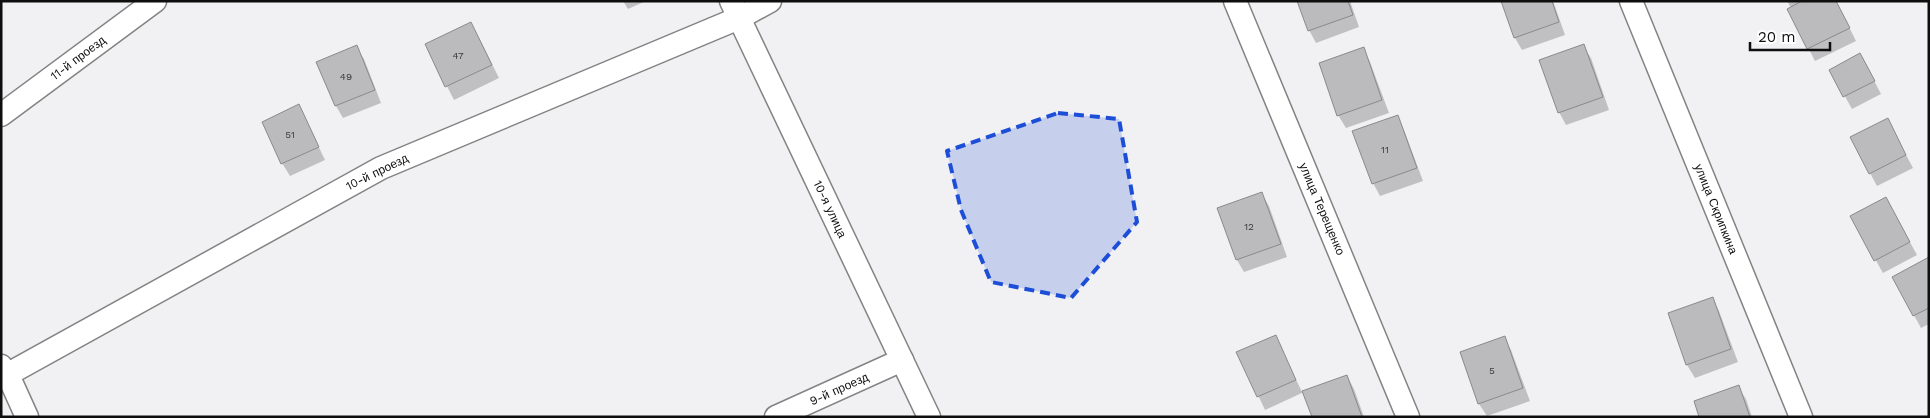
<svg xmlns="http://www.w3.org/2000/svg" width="1930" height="418" font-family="'Work Sans',sans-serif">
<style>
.shadow{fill:#0003}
.building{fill:#bbbbbd;stroke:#8a8a8b}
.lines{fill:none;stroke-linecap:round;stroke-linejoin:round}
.minor-casing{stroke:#838384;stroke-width:25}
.minor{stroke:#fff;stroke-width:22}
.marked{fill:#1d4ed8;fill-opacity:0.2;stroke:#1d4ed8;stroke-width:4;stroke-dasharray:10 6;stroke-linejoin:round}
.labels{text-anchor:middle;stroke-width:4;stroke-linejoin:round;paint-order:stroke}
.number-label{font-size:10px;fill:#39393a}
.street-label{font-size:12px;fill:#0e0e0f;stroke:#fff}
</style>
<rect width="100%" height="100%" fill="#f1f1f3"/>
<g class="shadow">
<path d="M623,1H646L628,9Z"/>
<path d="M1299,1H1350L1359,27L1316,43L1309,30Z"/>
<path d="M1502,1H1553L1565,35L1522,50L1515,38Z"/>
<path d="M1787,1H1836L1856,41L1815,61L1789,10L1791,8Z"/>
<path d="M478,36L499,78L454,100L426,45Z"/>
<path d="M1583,46L1591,58L1609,110L1566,125L1559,112Z"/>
<path d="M356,47L364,59L381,103L343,118L336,106L318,63Z"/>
<path d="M1363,49L1370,62L1389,113L1346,128L1338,115Z"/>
<path d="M1867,67L1881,94L1852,109L1830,70Z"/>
<path d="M299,106L325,160L290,176L282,163Z"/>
<path d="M1397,117L1404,130L1423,181L1380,196L1373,183Z"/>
<path d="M1894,132L1913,168L1877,186L1870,173Z"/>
<path d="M1261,193L1269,206L1287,257L1244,272L1237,260Z"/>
<path d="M1893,211L1917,255L1883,273L1851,217Z"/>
<path d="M1929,258V324L1921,328L1893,277Z"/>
<path d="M1712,298L1719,311L1738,362L1695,378L1687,365L1669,314Z"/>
<path d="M1275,336L1302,392L1347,376L1354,389L1364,417H1313L1304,392L1265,410L1238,353Z"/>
<path d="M1504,337L1511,350L1530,401L1487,416L1479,404L1461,353Z"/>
<path d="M1738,387L1746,399L1752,417H1700Z"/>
</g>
<g class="building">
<path d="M1297,1H1348L1353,15L1308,31Z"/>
<path d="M1501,1H1552L1559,22L1514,38Z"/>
<path d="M1802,1H1836L1850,28L1807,49L1787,9Z"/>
<path d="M471,22L492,65L445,87L425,44Z"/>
<path d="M1584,44L1603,97L1558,113L1539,60Z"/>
<path d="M357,45L375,90L335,106L316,62Z"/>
<path d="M1364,47L1382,100L1337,116L1319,63Z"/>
<path d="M1860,53L1875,81L1843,97L1829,70Z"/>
<path d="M299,104L319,147L281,164L262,122Z"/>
<path d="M1398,115L1417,168L1372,184L1352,131Z"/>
<path d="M1888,118L1906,155L1869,174L1850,137Z"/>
<path d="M1262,192L1281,244L1236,260L1217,208Z"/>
<path d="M1886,197L1910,242L1874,261L1850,216Z"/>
<path d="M1929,257V308L1913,316L1892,277Z"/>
<path d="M1713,297L1731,349L1686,365L1668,313Z"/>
<path d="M1276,335L1296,380L1257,397L1236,352Z"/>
<path d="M1505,336L1523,388L1478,404L1460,352Z"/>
<path d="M1347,375L1362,417H1312L1302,391Z"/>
<path d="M1739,385L1750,417H1699L1694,401Z"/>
</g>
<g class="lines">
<defs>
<g id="minor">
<path d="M731,1L929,417"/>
<path d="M1235,1L1408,417"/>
<path d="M1631,1L1801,417"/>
<path d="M1,115L155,1"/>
<path d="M1,366L8,375L27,417"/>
<path d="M1,378L381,168L739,18L770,1"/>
<path d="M776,417L902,360"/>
</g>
</defs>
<use href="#minor" class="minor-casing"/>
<use href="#minor" class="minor"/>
</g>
<path class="marked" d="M1058,113L1119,119L1137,222L1071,298L991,282L961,210L947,151Z"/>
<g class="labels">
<g class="number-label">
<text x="458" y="59">47</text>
<text x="346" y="80">49</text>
<text x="290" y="138">51</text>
<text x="1385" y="153">11</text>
<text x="1249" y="230">12</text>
<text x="1492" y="374">5</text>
</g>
<g class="street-label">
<text transform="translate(78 58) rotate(-37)" y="4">11-й проезд</text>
<text transform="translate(377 172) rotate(-26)" y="4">10-й проезд</text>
<text transform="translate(830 209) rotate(65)" y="4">10-я улица</text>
<text transform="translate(1322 209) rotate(67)" y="4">улица Терещенко</text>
<text transform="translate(1716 209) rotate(68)" y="4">улица Скрипкина</text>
<text transform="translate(839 389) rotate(-24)" y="4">9-й проезд</text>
</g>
</g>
<rect width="1930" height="418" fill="none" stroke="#0e0e0f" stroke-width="5"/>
<path d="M1750 42v8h80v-8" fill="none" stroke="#0e0e0f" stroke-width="2.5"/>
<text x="1758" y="42" font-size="15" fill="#0e0e0f" stroke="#ffffff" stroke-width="4" paint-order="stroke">20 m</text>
</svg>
